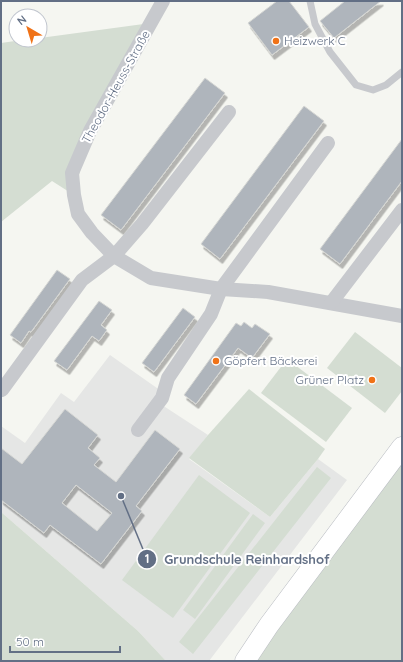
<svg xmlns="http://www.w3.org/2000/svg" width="403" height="662" font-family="Quicksand,sans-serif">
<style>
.built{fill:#e5e6e5}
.green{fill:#d4ddd2}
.building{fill:#afb5bc;stroke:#d6d7d4;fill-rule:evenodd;filter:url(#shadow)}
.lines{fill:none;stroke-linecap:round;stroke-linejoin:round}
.secondary-casing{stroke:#b9bcc2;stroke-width:21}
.lane{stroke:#c7c9cd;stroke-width:7}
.street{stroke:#c7c9cd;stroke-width:14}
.secondary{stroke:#fff;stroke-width:20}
.poi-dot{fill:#f07217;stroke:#fff;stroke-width:1.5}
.labels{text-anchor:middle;stroke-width:4;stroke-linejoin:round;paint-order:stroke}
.poi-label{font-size:12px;fill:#626f85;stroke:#fff;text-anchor:start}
.street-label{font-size:12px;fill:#626f85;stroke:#fff}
.leader{fill:none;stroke:#626f85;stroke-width:1.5}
.callout-dot{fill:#626f85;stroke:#fff;stroke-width:1.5}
.mark-label{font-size:12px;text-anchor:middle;font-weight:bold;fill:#fff}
.callout-label{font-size:13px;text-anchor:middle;font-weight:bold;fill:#626f85;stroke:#fff;stroke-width:4;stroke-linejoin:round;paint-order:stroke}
</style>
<defs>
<filter id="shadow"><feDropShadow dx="2.5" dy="4.5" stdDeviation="0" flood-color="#0004"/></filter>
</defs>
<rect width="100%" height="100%" fill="#f5f6f1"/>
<path class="built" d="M110,355L164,393L159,403L208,435L189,459L270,517L318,459L347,480L209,661H166L138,631L1,512V426L25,443L61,393L74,402Z"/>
<g class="green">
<path d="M151,23L90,131L74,195L52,181L1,222V43L22,40H40V38Z"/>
<path d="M355,332L402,368V391L385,413L327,368Z"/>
<path d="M287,359L352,408L326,442L261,393Z"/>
<path d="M249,389L325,449L318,459L270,517L189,458L208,435Z"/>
<path d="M402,447V661H245Z"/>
<path d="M317,467L331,478L193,654L179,642Z"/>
<path d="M199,475L250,513L173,618L122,580Z"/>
<path d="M1,512L138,631L166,661H1Z"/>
<path d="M253,514L265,523L195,619L183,610Z"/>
</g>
<g class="building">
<path d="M277,1H289L309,27L272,55L248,23Z"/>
<path d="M345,1H381L334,38L320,21Z"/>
<path d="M205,78L225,93L121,230L101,215Z"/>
<path d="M304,106L324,121L220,259L201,244Z"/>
<path d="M402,139V181L340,264L320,249Z"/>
<path d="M57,270L70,279L31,332L29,331L21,343L10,335Z"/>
<path d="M99,301L112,310L101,325L107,330L99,341L92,336L67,370L54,361Z"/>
<path d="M183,308L195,317L154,372L142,363Z"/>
<path d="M244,322L252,328L255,324L270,334L252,358L238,348L196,404L184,395L236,323L241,326Z"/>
<path d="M65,409L98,435L88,448L100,458L94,465L116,482L155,430L180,449L136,506L142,511L101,564L50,525L44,533L1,500V448L22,464ZM76,485L112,513L97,531L62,503Z"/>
</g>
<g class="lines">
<defs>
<path id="secondary" d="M245,661L269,625L402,447"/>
</defs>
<use href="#secondary" class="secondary-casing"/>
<path class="lane" d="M310,1L315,24L330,52L356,85L373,90L386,85L402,72"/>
<g class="street">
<path d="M163,1L90,131L72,173L74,195L78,214L92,233L114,256L151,278L221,289L268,292L402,316"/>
<path d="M331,303L402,210"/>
<path d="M2,390L82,280L114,256L142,224L229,112"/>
<path d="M138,430L162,398L168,378L211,314L221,289L328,143"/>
</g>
<use href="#secondary" class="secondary"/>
</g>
<g class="poi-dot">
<circle cx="276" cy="41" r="4"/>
<circle cx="216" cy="361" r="4"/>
<circle cx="372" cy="380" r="4"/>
</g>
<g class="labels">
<g class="poi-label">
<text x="284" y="45">Heizwerk C</text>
<text x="224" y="365">Göpfert Bäckerei</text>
<text x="364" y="384" text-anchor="end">Grüner Platz</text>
</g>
<g class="street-label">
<text transform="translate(116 87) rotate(-61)" y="4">Theodor-Heuss-Straße</text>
</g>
</g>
<path class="leader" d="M121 496L147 559"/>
<g class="callout-dot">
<circle cx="121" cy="496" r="4"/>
<circle cx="147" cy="559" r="10"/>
</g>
<g class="mark-label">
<text x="147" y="563">1</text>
</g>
<g class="callout-label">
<text x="247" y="564">Grundschule Reinhardshof</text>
</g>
<rect width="403" height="662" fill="none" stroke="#626f85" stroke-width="4"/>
<g transform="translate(28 28) rotate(322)"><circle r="19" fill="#ffffff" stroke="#c0c5ce"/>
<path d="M0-3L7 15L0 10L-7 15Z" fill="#f07217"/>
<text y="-6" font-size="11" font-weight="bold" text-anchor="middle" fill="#626f85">N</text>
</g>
<path d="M10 646v6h110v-6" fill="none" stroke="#626f85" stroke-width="2"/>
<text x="16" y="646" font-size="12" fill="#626f85" stroke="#ffffff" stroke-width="3" paint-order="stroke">50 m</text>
</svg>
